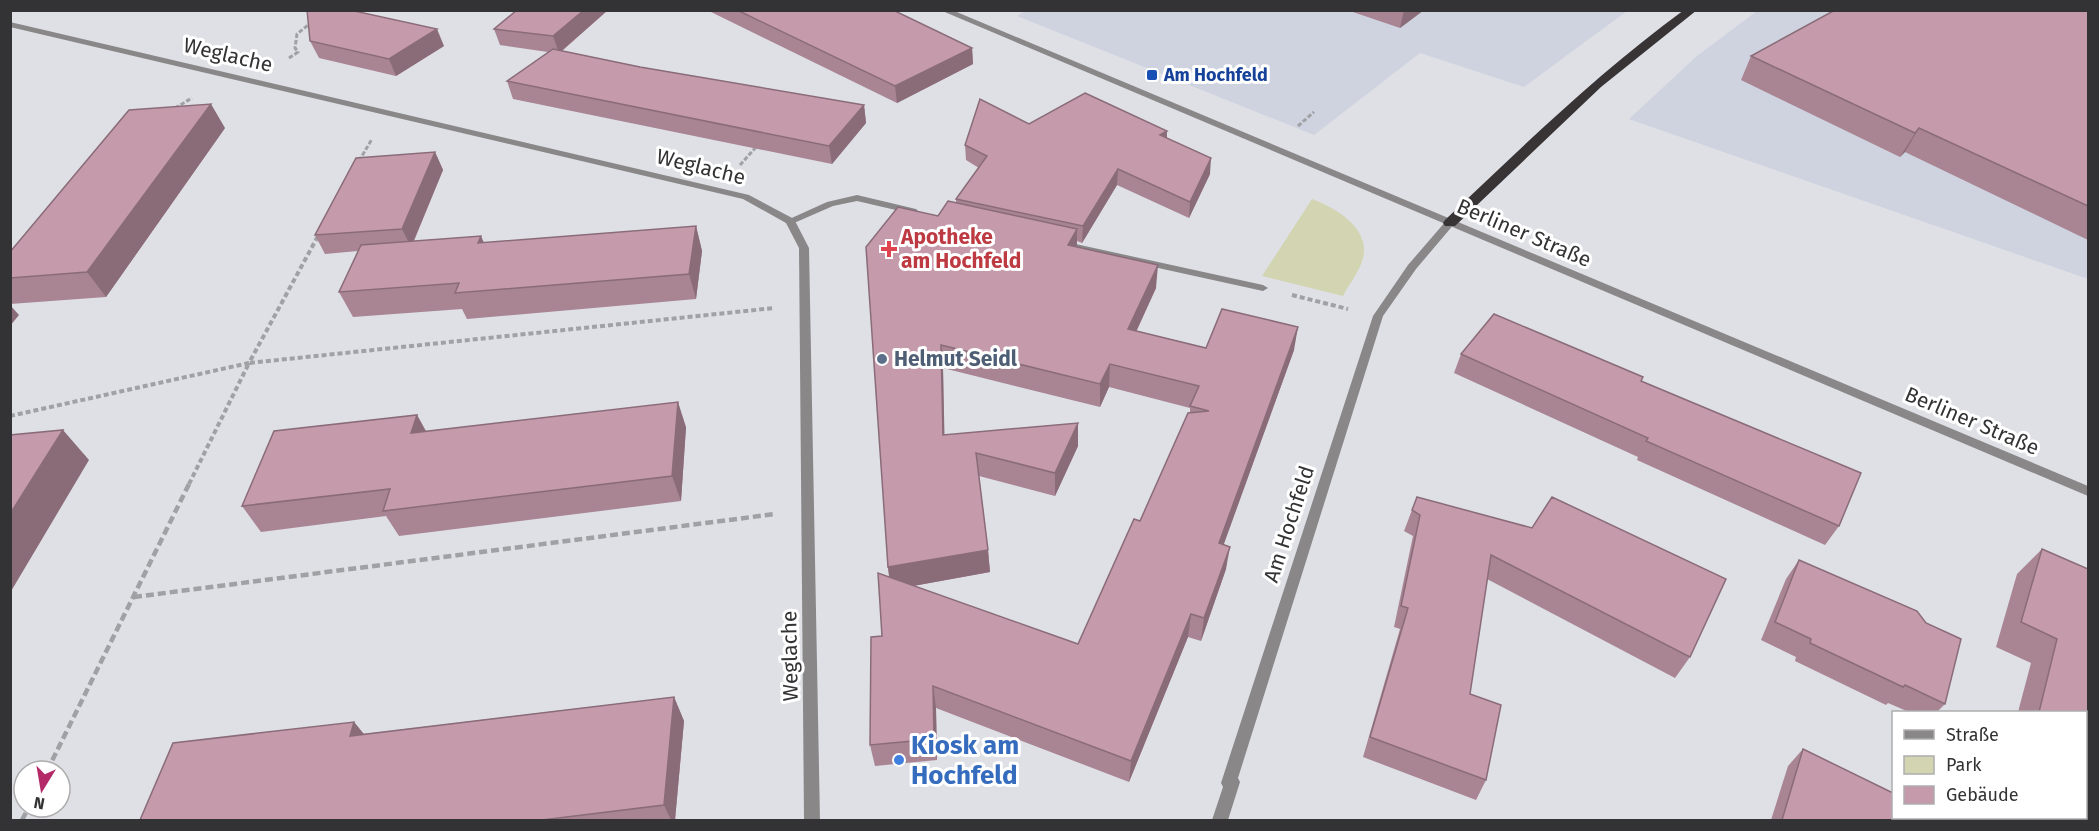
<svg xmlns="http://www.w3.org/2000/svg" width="2099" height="831" font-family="'Fira Sans',sans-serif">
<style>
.built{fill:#cfd3df}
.green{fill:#d3d5b2}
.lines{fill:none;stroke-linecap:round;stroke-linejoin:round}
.path-far2{stroke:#9fa1a5;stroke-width:3;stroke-dasharray:4.5 2;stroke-linecap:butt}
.path-far1{stroke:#9fa1a5;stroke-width:4;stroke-dasharray:5 3;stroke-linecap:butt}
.path{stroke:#9fa1a5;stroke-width:4.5;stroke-dasharray:8 4;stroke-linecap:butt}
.service{fill:#898788;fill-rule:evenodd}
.minor{fill:#898788;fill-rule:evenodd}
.tertiary{fill:#898788;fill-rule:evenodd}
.trunk{fill:#383436;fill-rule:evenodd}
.wall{fill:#a98493;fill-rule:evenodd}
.shaded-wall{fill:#8a6c78}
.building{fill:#c59aab;stroke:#8a6c78;stroke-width:1.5}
.transit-dot{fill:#1a4fb4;stroke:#fff;stroke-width:2}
.health-dot{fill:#e0444e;stroke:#fff;stroke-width:2}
.service-dot{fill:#5c6f8a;stroke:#fff;stroke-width:2}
.shop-dot{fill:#3f7fe0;stroke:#fff;stroke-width:2}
.labels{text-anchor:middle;stroke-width:6;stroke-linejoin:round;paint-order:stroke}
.far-transit-label{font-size:18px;font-weight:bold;fill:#164399;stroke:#fff;text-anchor:start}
.street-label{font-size:21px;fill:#333335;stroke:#fff}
.health-label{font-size:21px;font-weight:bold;fill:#be3a42;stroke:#fff;text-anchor:start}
.service-label{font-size:21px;font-weight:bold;fill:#4e5e75;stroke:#fff;text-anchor:start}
.near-shop-label{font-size:26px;font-weight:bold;fill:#366cbe;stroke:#fff;text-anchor:start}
</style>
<rect width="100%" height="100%" fill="#dee0e5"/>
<g class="built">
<path d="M1027,10L1627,11L1524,87L1420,53L1314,135L1017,16Z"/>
<path d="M1757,11H2088V279L1629,119L1697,56Z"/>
</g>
<path class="green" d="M1312,199C1334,207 1371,228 1363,258C1360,271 1349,284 1343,296L1262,276Z"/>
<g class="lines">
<g class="path-far2">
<path d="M289,58L298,52L295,48L297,34L312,22"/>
<path d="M175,108L192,98"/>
<path d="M1298,126L1314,112"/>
<path d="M359,161L372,139"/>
<path d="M740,165L757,146"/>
</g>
<g class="path-far1">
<path d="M1292,295L1348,309"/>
<path d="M10,416L249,363L318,236"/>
<path d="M189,484L249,363L774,308"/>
</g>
<g class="path">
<path d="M134,597L775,514"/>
<path d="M47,771L190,482"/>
<path d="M22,820L29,807"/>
</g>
<g class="service">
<path d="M857,195L916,209L918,211L913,214L857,201L833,206L794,223H786L785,221L827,202Z"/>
<path d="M1062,241L1263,285L1268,288L1263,291L1058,246L1057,244Z"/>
</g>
<g class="minor">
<path d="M10,22L749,195L794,219L809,248L820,820H804L799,248L786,223L743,199L10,27Z"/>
<path d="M1450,220L1455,223L1416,269L1383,316L1238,778L1240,782L1228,820H1212L1223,787L1221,783L1373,316L1408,265L1446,221Z"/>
</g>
<path class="tertiary" d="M940,10H952L2088,486V496Z"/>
<path class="trunk" d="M1684,10H1697L1601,87L1455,226H1445L1443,223L1445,220C1522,147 1598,73 1684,10Z"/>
</g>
<g class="wall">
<path d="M517,10H608L562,51L640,67L864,105L866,123L832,164L513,99L507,81L548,52L500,45L494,29Z"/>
<path d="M707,10H893L972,48L973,64L897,103Z"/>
<path d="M1347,10H1424L1400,28Z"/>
<path d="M2088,10V240L1905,152L1900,157L1741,80L1751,56Z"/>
<path d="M310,41L444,46L396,76L319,58Z"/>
<path d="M1029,124L1167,131V138L1210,174L1189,218L1117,185L1082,243L1077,241V247L1156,288L1136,331L1206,348L1294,350L1223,545L1226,569L1201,641L1188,637L1129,782L936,708L937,760L875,766L870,745L882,636L889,577L888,567L938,216L956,203V199L979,168L966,160L965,145ZM943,368L1100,407L1109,387L1190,408V412L1140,521L1078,644L913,586L990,572L988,550L979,476L1055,496L1078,446V423L944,435Z"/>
<path d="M225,128L106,297L10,304V252Z"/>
<path d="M435,152L443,170L414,241L484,243L696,226L702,251L696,299L467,319L462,309L353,317L339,292L358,251L325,254L315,235Z"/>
<path d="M1461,354L1643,377L1641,381L1839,526L1825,545L1637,460L1638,457L1454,373Z"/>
<path d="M417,415L426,431L686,427L681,501L399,536L386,516L261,532L242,506Z"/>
<path d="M1412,510L1690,657L1675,678L1487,579L1470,694L1486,780L1476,800L1363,757L1400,629L1394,627L1413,536L1404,531Z"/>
<path d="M2042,549L2088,569V820H1990L1991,818H2085V712H2018L2031,663L1996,647L2017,574Z"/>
<path d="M1799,560L1945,704L1937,712H1909L1888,703L1886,705L1795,661L1796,657L1761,640L1786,579Z"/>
<path d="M674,697L684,721L675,820H140L354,722L364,734Z"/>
<path d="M1803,749L1922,820H1771L1788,766Z"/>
</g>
<g class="shaded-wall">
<path d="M584,10H608L559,53L553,36Z"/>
<path d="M1404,10H1424L1400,28Z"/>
<path d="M437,29L444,46L396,76L389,59Z"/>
<path d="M972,48L973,64L897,103L895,86Z"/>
<path d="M211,104L225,128L106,297L87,272Z"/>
<path d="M864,105L866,123L832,164L829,146Z"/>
<path d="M1919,128L1905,152L1900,157L1915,133Z"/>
<path d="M1167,131L1166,147L1160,135Z"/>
<path d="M435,152L443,170L411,247L402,229Z"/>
<path d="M1211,158L1210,174L1189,218L1190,202Z"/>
<path d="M1118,169L1117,185L1082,243L1083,226Z"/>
<path d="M696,226L702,251L696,299L689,274Z"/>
<path d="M1077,229V252L1068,245Z"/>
<path d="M481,236L492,261L478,243Z"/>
<path d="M1158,265L1156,288L1127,352L1128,329Z"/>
<path d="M10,305L19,315L10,326Z"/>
<path d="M1298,327L1294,350L1216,566L1219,543Z"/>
<path d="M941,345L943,368L945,459L943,435Z"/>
<path d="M1110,364L1109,387L1100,407V384Z"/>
<path d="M678,402L686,427L681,501L672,476Z"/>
<path d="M417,415L431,441L411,433Z"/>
<path d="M1078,423V446L1055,496V473Z"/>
<path d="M63,430L89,460L10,593V514Z"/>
<path d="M1230,547L1226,569L1201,641L1204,618Z"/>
<path d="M988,550L990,572L891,590L888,567Z"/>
<path d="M1191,614L1188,637L1129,782L1131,761Z"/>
<path d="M933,686L936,708L937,760L934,739Z"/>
<path d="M674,697L684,721L675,820H671L664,805Z"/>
<path d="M354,722L373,746L350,736Z"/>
</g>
<g class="building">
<path d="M307,10H350L437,29L389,59L310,41Z"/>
<path d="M517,10H584L553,36L494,29Z"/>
<path d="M737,10H893L972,48L895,86Z"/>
<path d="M1835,10H2088V206L1919,128L1915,133L1751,56Z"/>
<path d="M553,49L640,67L864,105L829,146L507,81Z"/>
<path d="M1085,93L1167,131L1160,135L1211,158L1190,202L1118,169L1083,226L956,199L987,156L965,145L980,99L1029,124Z"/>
<path d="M211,104L87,272L10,278V252L129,110Z"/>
<path d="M435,152L402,229L315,235L356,158Z"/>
<path d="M948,201L1077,229L1068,245L1158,265L1128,329L1206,348L1222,309L1298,327L1219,543L1230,547L1204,618L1191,614L1131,761L933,686L934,739L870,745L871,637L882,636L878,573L1078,644L1134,519L1140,521L1188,413L1209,411L1190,406L1199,386L1110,364L1100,384L941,345L943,435L1078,423L1055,473L976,453L988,550L888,567L866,247L898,207L938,216Z"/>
<path d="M696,226L689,274L455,293L459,283L339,292L361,245L481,236L478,243Z"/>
<path d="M1494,314L1643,377L1641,381L1861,473L1839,526L1646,441L1648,438L1461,354Z"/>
<path d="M678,402L672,476L383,511L390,489L242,506L274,431L417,415L411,433Z"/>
<path d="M63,430L10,514V435Z"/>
<path d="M1417,497L1532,528L1552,497L1726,579L1690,657L1491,555L1470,694L1501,705L1486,780L1370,737L1408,608L1401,606L1420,515L1412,510Z"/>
<path d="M2042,549L2088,569V820H2012L2013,818H2085V712H2039L2057,639L2021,622Z"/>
<path d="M1799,560L1917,611L1926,623L1961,639L1945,704L1905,685L1903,687L1810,643L1811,639L1775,622Z"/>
<path d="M674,697L664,805L542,820H140L173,743L354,722L350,736Z"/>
<path d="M1803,749L1893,793V818H1923L1922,820H1782Z"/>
</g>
<rect class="transit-dot" x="1146" y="69" width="12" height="12" rx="3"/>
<path class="health-dot" d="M886 240h6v6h6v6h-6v6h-6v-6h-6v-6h6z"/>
<circle class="service-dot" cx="882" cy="359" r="6"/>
<circle class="shop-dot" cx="899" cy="760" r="6"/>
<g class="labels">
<g class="far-transit-label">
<text x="1164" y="81">Am Hochfeld</text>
</g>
<g class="street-label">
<text transform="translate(228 55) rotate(13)" y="7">Weglache</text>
<text transform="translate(701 167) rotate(14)" y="7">Weglache</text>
<text transform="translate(1524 233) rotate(23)" y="7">Berliner Straße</text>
<text transform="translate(1972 421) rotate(23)" y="7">Berliner Straße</text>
<text transform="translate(1289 524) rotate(-72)" y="7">Am Hochfeld</text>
<text transform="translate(790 656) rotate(-91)" y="7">Weglache</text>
</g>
<g class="health-label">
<text x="901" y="244">Apotheke<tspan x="901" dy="24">am Hochfeld</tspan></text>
</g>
<g class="service-label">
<text x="894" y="366">Helmut Seidl</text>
</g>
<g class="near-shop-label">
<text x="911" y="754">Kiosk am<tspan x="911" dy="30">Hochfeld</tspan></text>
</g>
</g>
<rect width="2099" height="831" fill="none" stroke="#333335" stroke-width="24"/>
<rect x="1892" y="711" width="195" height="108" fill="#ffffff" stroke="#adadae" stroke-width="1.5"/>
<rect x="1904" y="730" width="30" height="9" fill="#898788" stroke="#adadae" stroke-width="1.5"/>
<text x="1946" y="741" font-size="18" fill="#333335">Straße</text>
<rect x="1904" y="756" width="30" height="18" fill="#d3d5b2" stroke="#adadae" stroke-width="1.5"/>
<text x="1946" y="771" font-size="18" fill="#333335">Park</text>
<rect x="1904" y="786" width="30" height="18" fill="#c59aab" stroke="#adadae" stroke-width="1.5"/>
<text x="1946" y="801" font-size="18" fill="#333335">Gebäude</text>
<g transform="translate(42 789) rotate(191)"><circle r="28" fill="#ffffff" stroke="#adadae" stroke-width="1.5"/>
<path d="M0-4.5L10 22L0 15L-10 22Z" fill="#b42a69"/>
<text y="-9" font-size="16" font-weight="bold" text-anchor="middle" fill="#333335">N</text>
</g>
</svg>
